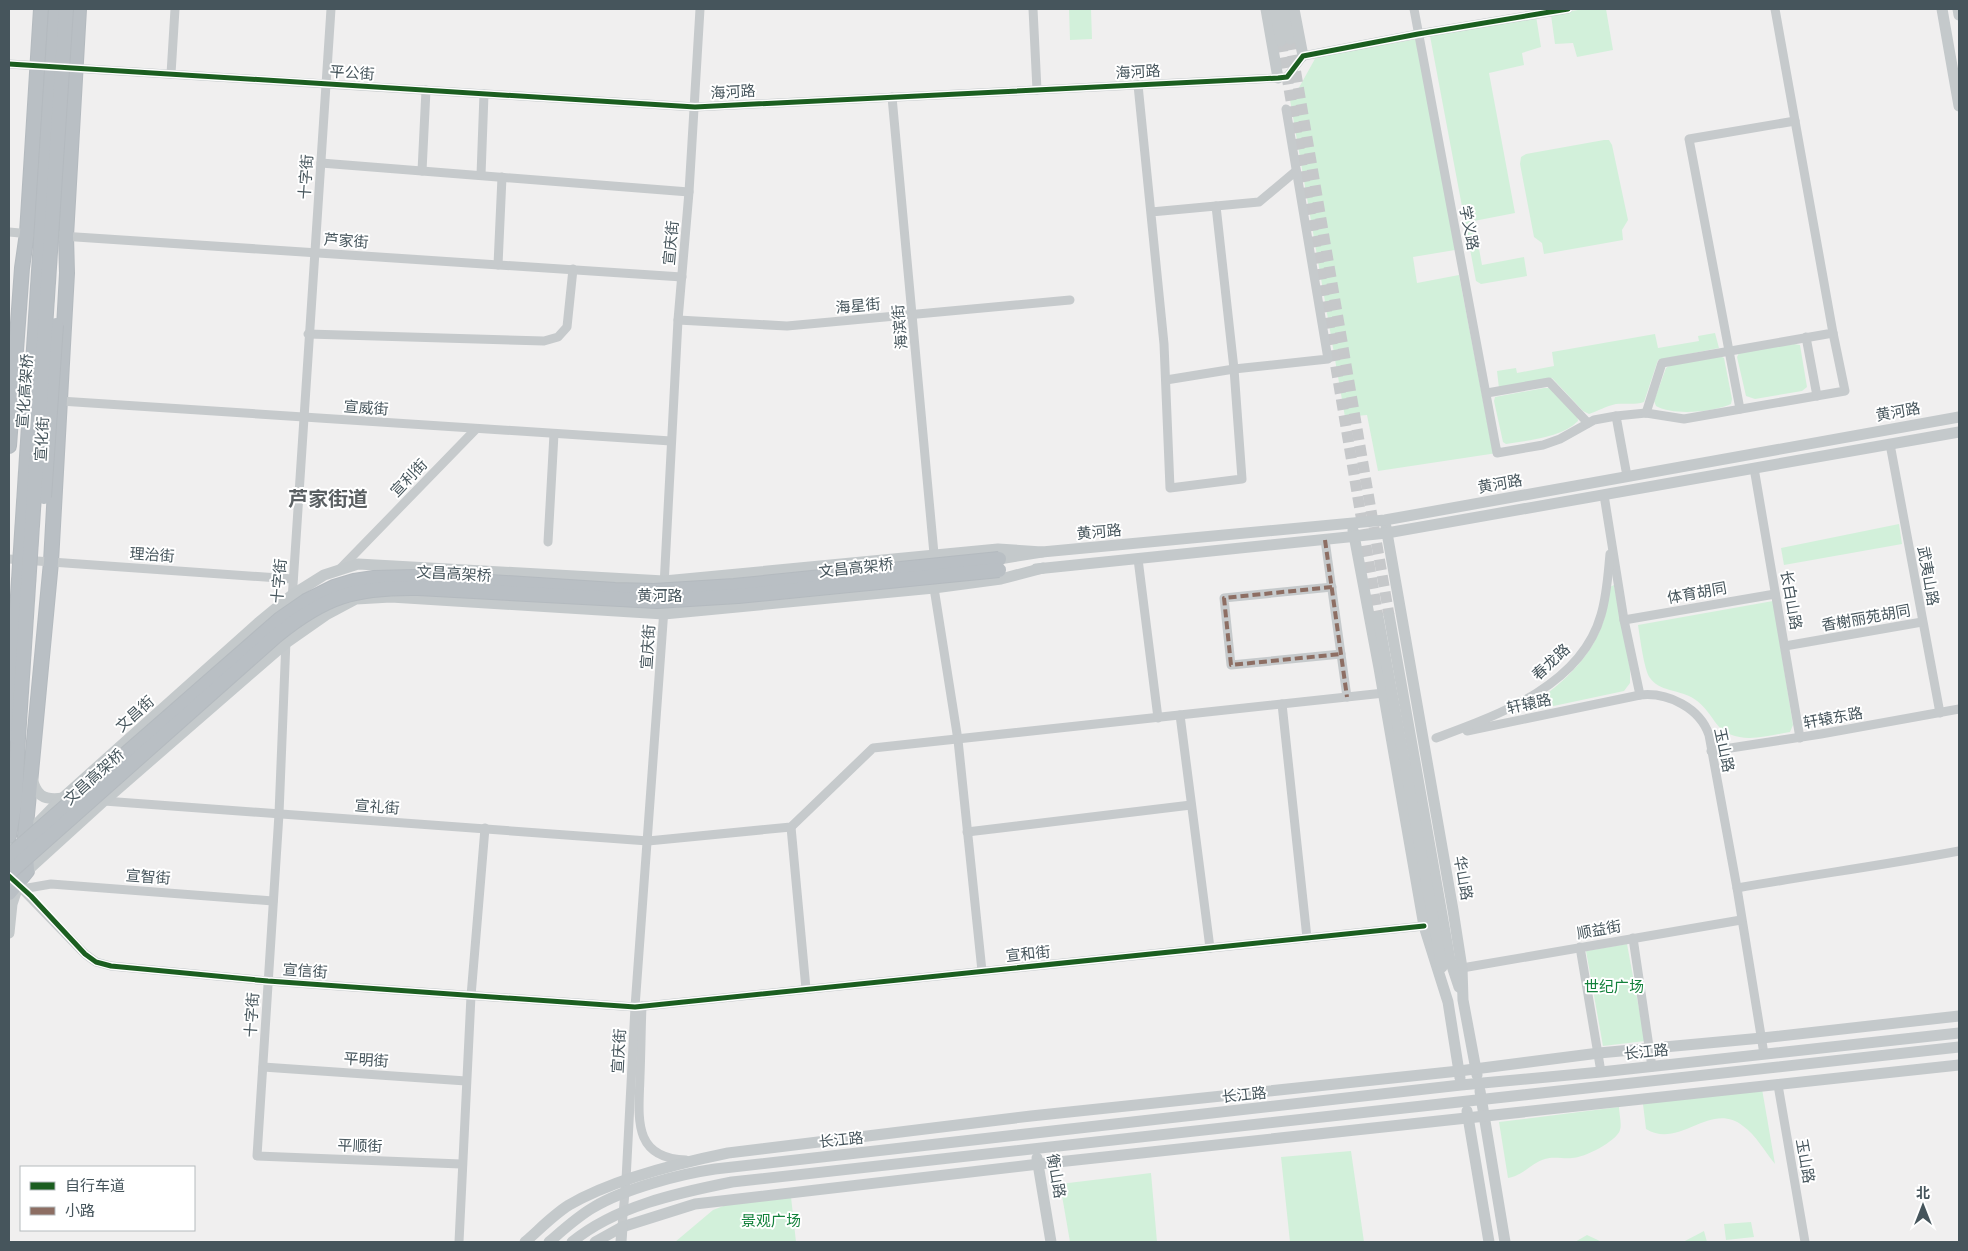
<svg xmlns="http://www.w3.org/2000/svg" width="1968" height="1251" font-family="'Public Sans','Noto Sans SC',sans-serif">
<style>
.green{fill:#d2f0da}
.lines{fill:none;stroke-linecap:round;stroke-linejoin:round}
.major-tunnel{stroke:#c6c8ca;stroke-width:11;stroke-dasharray:11 5.5;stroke-linecap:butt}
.highway-casing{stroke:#b4babf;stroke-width:16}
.minor{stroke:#c6cacc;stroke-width:9}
.major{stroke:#c4c9cb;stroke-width:11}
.highway{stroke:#b9bfc4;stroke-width:14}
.highway-bridge-casing{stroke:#b4babf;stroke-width:16;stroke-linecap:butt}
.highway-bridge{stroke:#b9bfc4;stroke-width:14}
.quiet{stroke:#8d6e63;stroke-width:4;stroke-dasharray:8 4;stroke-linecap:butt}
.cycleway-casing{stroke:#fff;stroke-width:8}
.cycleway{stroke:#1b5e20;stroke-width:5}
.labels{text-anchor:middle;stroke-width:4;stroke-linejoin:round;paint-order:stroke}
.street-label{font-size:15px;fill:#46555c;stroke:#fff}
.park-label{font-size:15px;fill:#13813b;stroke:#fff}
.district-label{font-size:20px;font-weight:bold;fill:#5b6063;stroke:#fff}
</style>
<rect width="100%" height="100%" fill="#f0efef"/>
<g class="green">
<path d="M1069,9H1091L1092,39L1070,40Z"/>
<path d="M1583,9H1606L1613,50L1577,57L1573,43L1555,44L1551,15Z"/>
<path d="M1536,16L1541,47L1522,53L1524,65L1489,73L1515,213L1474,221L1482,265L1524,257L1527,276L1481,284L1476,281L1430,36Z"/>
<path d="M1417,39L1455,250L1413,257L1417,283L1459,275L1493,453H1497L1378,471L1367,415L1345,417L1289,94L1296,93L1316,57Z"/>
<path d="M1604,140H1609L1612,145L1628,220L1622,230L1623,240L1544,254L1542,243L1534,237L1520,164L1521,157L1526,154Z"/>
<path d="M1715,333L1719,348L1658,360L1644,402C1635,405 1626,403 1616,404C1606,406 1598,411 1589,414L1583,411L1552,378L1499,388L1497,371L1516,368L1517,373L1554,366L1552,352L1655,334L1658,348L1699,341L1698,336Z"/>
<path d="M1794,344L1800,345L1807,387L1802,391L1755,399L1746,396L1737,357L1739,353Z"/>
<path d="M1720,356L1724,358L1725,363L1732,399L1731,404C1713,412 1674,416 1656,406L1654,401L1666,368L1672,364Z"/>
<path d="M1544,388H1550L1577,415L1578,421C1561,438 1529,440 1506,444L1503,442L1494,401L1495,397Z"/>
<path d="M1899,524L1902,544L1784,565L1781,548Z"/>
<path d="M1614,585L1630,668V683L1624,691L1530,711L1529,707C1560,685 1589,661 1602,625C1607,613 1608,599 1610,587Z"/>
<path d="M1773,601L1793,725L1790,732C1765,736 1733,747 1715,722C1709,713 1701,702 1691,697C1678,690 1659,691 1650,678C1644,670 1640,637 1638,625Z"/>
<path d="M1627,944L1645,1041L1603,1046L1586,951Z"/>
<path d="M1762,1089L1775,1164C1765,1152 1756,1135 1743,1126C1710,1100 1680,1150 1646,1129L1643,1104Z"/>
<path d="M1619,1107C1619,1113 1622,1124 1620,1130C1617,1141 1584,1158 1572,1158C1564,1159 1553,1156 1545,1159C1531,1163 1523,1176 1508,1178L1499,1122Z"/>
<path d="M1351,1151L1364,1242H1290L1281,1157Z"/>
<path d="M1151,1173L1157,1242H1070L1060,1184Z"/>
<path d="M791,1197L796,1242H675L713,1210L726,1205Z"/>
<path d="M1751,1222L1754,1237L1726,1240L1724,1224Z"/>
<path d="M1704,1231L1707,1242H1683Z"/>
<path d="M1587,1235L1602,1242H1575Z"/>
</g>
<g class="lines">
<g class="major-tunnel">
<path d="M1290,39L1389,615"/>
<path d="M1281,41L1378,617"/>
</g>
<defs>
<g id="highway">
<path d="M9,446L22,268L27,233L41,9"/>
<path d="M9,836L15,800L18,738"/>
<path d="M9,893L27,871L25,836L51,562L67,273L66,236L79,9"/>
</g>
</defs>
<use href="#highway" class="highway-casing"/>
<g class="minor">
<path d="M1033,9L1037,90"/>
<path d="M1414,9L1497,453L1543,445L1560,439L1594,420L1616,416L1646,413L1684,419L1845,391L1833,333"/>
<path d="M9,64L41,66"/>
<path d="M71,68L695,107L1278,78L1287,77L1303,56L1418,34L1568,9"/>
<path d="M171,74L175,9"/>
<path d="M1138,85L1164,344L1170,488L1242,479L1234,369L1216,206L1151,212"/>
<path d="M892,97L934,554"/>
<path d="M321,163L689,192"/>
<path d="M422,171L426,90"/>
<path d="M481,175L484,94"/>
<path d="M1216,206L1259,202L1296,171"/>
<path d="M9,232L31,234"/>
<path d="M46,235L682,277"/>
<path d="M498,265L502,177"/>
<path d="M678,320L787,326L1070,300"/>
<path d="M308,334L544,341L558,337L567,327L573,269"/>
<path d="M1806,337L1817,396"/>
<path d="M1166,380L1234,369L1328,359L1286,109"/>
<path d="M1487,393L1549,382L1588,423"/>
<path d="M60,401L671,441"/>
<path d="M1740,409L1689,139L1795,121"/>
<path d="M1646,413L1662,363L1833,333L1775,9"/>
<path d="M1616,416L1627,476"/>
<path d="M1890,444L1940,713"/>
<path d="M1754,468L1800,738"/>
<path d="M1604,495L1624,620L1640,695C1668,692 1700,708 1709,735L1737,888L1764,1054"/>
<path d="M1325,540L1347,697"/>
<path d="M548,542L554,434"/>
<path d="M9,559L293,579"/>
<path d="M1138,559L1158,718"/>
<path d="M340,569L476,429"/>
<path d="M664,586L678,320L689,192L700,9"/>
<path d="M1332,587L1224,598L1231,665L1341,654"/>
<path d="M934,588L958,740L982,971"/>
<path d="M292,600L331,9"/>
<path d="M1624,620L1775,594"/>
<path d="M286,640L279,814L257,1156L461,1164"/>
<path d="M1785,646L1922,622"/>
<path d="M1282,704L1307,938"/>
<path d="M1180,715L1210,948"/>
<path d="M1467,731L1640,695"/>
<path d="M1436,738C1498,715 1581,686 1601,615C1607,595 1608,574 1610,554"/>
<path d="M1711,751L1821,734L1959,709"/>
<path d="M104,801L648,841L791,827L873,748L1384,693"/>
<path d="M791,827L806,989"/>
<path d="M967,832L1191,805"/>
<path d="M14,881L85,954L96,962L111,966L268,981L635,1007L1424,926"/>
<path d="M1737,888C1811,875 1885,865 1959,851"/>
<path d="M22,889L51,884L273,901"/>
<path d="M1633,938L1652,1067"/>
<path d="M1580,947L1601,1072"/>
<path d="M1462,968L1741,920"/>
<path d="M642,1006C641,1029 641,1053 640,1076C639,1116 631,1158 686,1160"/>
<path d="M263,1067L466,1081"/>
<path d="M1778,1085L1805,1242"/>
<path d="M622,1227L626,1180L635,1007L664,609"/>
<path d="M459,1242L471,996L485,828"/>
</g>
<g class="major">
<path d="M1266,9L1278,78"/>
<path d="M1275,9L1281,41"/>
<path d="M1284,9L1290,39"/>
<path d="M1294,9L1303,56"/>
<path d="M1942,9L1959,106"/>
<path d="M1958,9L1959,15"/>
<path d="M1386,527L1453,910L1462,968L1463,1000L1477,1075"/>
<path d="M1353,530L1379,668L1424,926L1448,1002L1460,1078"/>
<path d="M999,559L1042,552L1385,520L1959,417"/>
<path d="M1036,569L1387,533L1959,432"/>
<path d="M1389,615L1450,960L1459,987"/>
<path d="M1378,617L1442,967"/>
<path d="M31,775C36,795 42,801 63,798"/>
<path d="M26,835L58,802L258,623L292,595L324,575L358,564L664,581L998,549L1042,552"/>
<path d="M9,933L12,904L18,886L27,871L104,801L286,643L326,615L356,599L391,597L664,614L934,588L1001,579L1043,568"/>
<path d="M1480,1091L1505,1242"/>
<path d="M1467,1111L1489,1242"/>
<path d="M1037,1158L1051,1242"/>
<path d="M525,1242C539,1230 553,1215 569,1205C612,1180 679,1163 728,1153L1031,1116L1459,1071L1599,1053L1762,1038L1959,1016"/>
<path d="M549,1242C563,1230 578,1216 594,1207C624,1189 680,1174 715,1169L1461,1085L1601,1072L1959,1033"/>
<path d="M572,1242C616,1206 677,1193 732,1182L1959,1047"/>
<path d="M595,1242L622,1227L695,1204L1039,1164L1959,1065"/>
<path d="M621,1242L622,1227"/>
</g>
<use href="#highway" class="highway"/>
<defs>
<g id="highway-bridge">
<path d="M44,497L56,325"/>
<path d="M9,734L56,9"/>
<path d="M18,738L66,9"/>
<path d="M9,856L280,619L306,601L334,587L354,581L374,578L414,577L615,590L654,591L734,586L999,559"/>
<path d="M9,873L276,636C325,596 355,587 418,588L657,601L738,596L999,570"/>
</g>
</defs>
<use href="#highway-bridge" class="highway-bridge-casing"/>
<use href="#highway-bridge" class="highway-bridge"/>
<g class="quiet">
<path d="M1325,540L1347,697"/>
<path d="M1332,587L1224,598L1231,665L1341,654"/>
</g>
<defs>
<g id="cycleway">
<path d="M9,64L695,107L1278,78L1287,77L1303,56L1418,34L1568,9"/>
<path d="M9,876L31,896L85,954L96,962L111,966L268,981L635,1007L1424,926"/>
</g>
</defs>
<use href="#cycleway" class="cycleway-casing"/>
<use href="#cycleway" class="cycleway"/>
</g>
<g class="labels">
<g class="street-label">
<text transform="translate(1138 72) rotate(-3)" y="5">海河路</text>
<text transform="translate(352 73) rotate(4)" y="5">平公街</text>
<text transform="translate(733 92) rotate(-3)" y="5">海河路</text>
<text transform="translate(306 177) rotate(-86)" y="5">十字街</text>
<text transform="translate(1469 228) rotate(79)" y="5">学义路</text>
<text transform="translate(346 241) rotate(4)" y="5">芦家街</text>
<text transform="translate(671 243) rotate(-85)" y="5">宣庆街</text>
<text transform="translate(858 306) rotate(-5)" y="5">海星街</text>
<text transform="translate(900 327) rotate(-95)" y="5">海滨街</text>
<text transform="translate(25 391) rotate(-86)" y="5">宣化高架桥</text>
<text transform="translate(366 408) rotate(4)" y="5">宣威街</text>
<text transform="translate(1898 412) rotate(-10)" y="5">黄河路</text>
<text transform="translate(42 439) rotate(-87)" y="5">宣化街</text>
<text transform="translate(409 478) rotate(-46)" y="5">宣利街</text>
<text transform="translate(1500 484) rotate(-10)" y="5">黄河路</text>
<text transform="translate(1099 532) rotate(-5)" y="5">黄河路</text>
<text transform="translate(152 555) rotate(4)" y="5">理治街</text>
<text transform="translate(856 568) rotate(-6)" y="5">文昌高架桥</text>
<text transform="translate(454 574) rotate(3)" y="5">文昌高架桥</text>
<text transform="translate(1928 576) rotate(80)" y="5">武夷山路</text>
<text transform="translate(279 581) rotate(-85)" y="5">十字街</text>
<text transform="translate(1697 593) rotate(-10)" y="5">体育胡同</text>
<text x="660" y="601">黄河路</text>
<text transform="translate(1791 600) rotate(80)" y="5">长白山路</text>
<text transform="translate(1866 618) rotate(-10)" y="5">香榭丽苑胡同</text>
<text transform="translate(648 647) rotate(-86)" y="5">宣庆街</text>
<text transform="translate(1551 662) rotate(-43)" y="5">春龙路</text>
<text transform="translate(1529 704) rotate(-12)" y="5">轩辕路</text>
<text transform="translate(135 714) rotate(-42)" y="5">文昌街</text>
<text transform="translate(1833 718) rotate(-10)" y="5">轩辕东路</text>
<text transform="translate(1724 750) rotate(78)" y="5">玉山路</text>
<text transform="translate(94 777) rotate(-42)" y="5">文昌高架桥</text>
<text transform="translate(377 807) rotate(4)" y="5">宣礼街</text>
<text transform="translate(148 877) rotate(4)" y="5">宣智街</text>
<text transform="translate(1463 878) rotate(80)" y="5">华山路</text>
<text transform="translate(1599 930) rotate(-10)" y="5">顺益街</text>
<text transform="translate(1028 954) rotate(-6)" y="5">宣和街</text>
<text transform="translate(305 971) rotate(4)" y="5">宣信街</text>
<text transform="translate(252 1015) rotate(-86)" y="5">十字街</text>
<text transform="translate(619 1051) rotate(-87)" y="5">宣庆街</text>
<text transform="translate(1646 1052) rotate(-6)" y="5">长江路</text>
<text transform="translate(366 1060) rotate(4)" y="5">平明街</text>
<text transform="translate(1244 1095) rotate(-6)" y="5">长江路</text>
<text transform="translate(841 1140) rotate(-6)" y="5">长江路</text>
<text transform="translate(360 1146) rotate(2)" y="5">平顺街</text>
<text transform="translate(1805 1161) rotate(80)" y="5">玉山路</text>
<text transform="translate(1056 1176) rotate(80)" y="5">衡山路</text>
</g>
<g class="park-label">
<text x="1614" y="992">世纪广场</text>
<text x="771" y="1226">景观广场</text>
</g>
<g class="district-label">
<text x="328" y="506">芦家街道</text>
</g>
</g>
<rect width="1968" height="1251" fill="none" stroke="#46555c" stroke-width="20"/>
<rect x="20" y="1166" width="175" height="65" fill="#ffffff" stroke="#b5bbbe"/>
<rect x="30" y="1182" width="25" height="8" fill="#1b5e20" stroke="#b5bbbe"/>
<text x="65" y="1191" font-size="15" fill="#46555c">自行车道</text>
<rect x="30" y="1207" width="25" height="8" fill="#8d6e63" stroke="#b5bbbe"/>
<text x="65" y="1216" font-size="15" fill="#46555c">小路</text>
<g transform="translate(1923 1206)" stroke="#ffffff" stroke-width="4" paint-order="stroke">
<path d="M0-4L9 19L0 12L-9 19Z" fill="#46555c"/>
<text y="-8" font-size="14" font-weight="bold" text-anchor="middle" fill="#46555c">北</text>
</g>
</svg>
